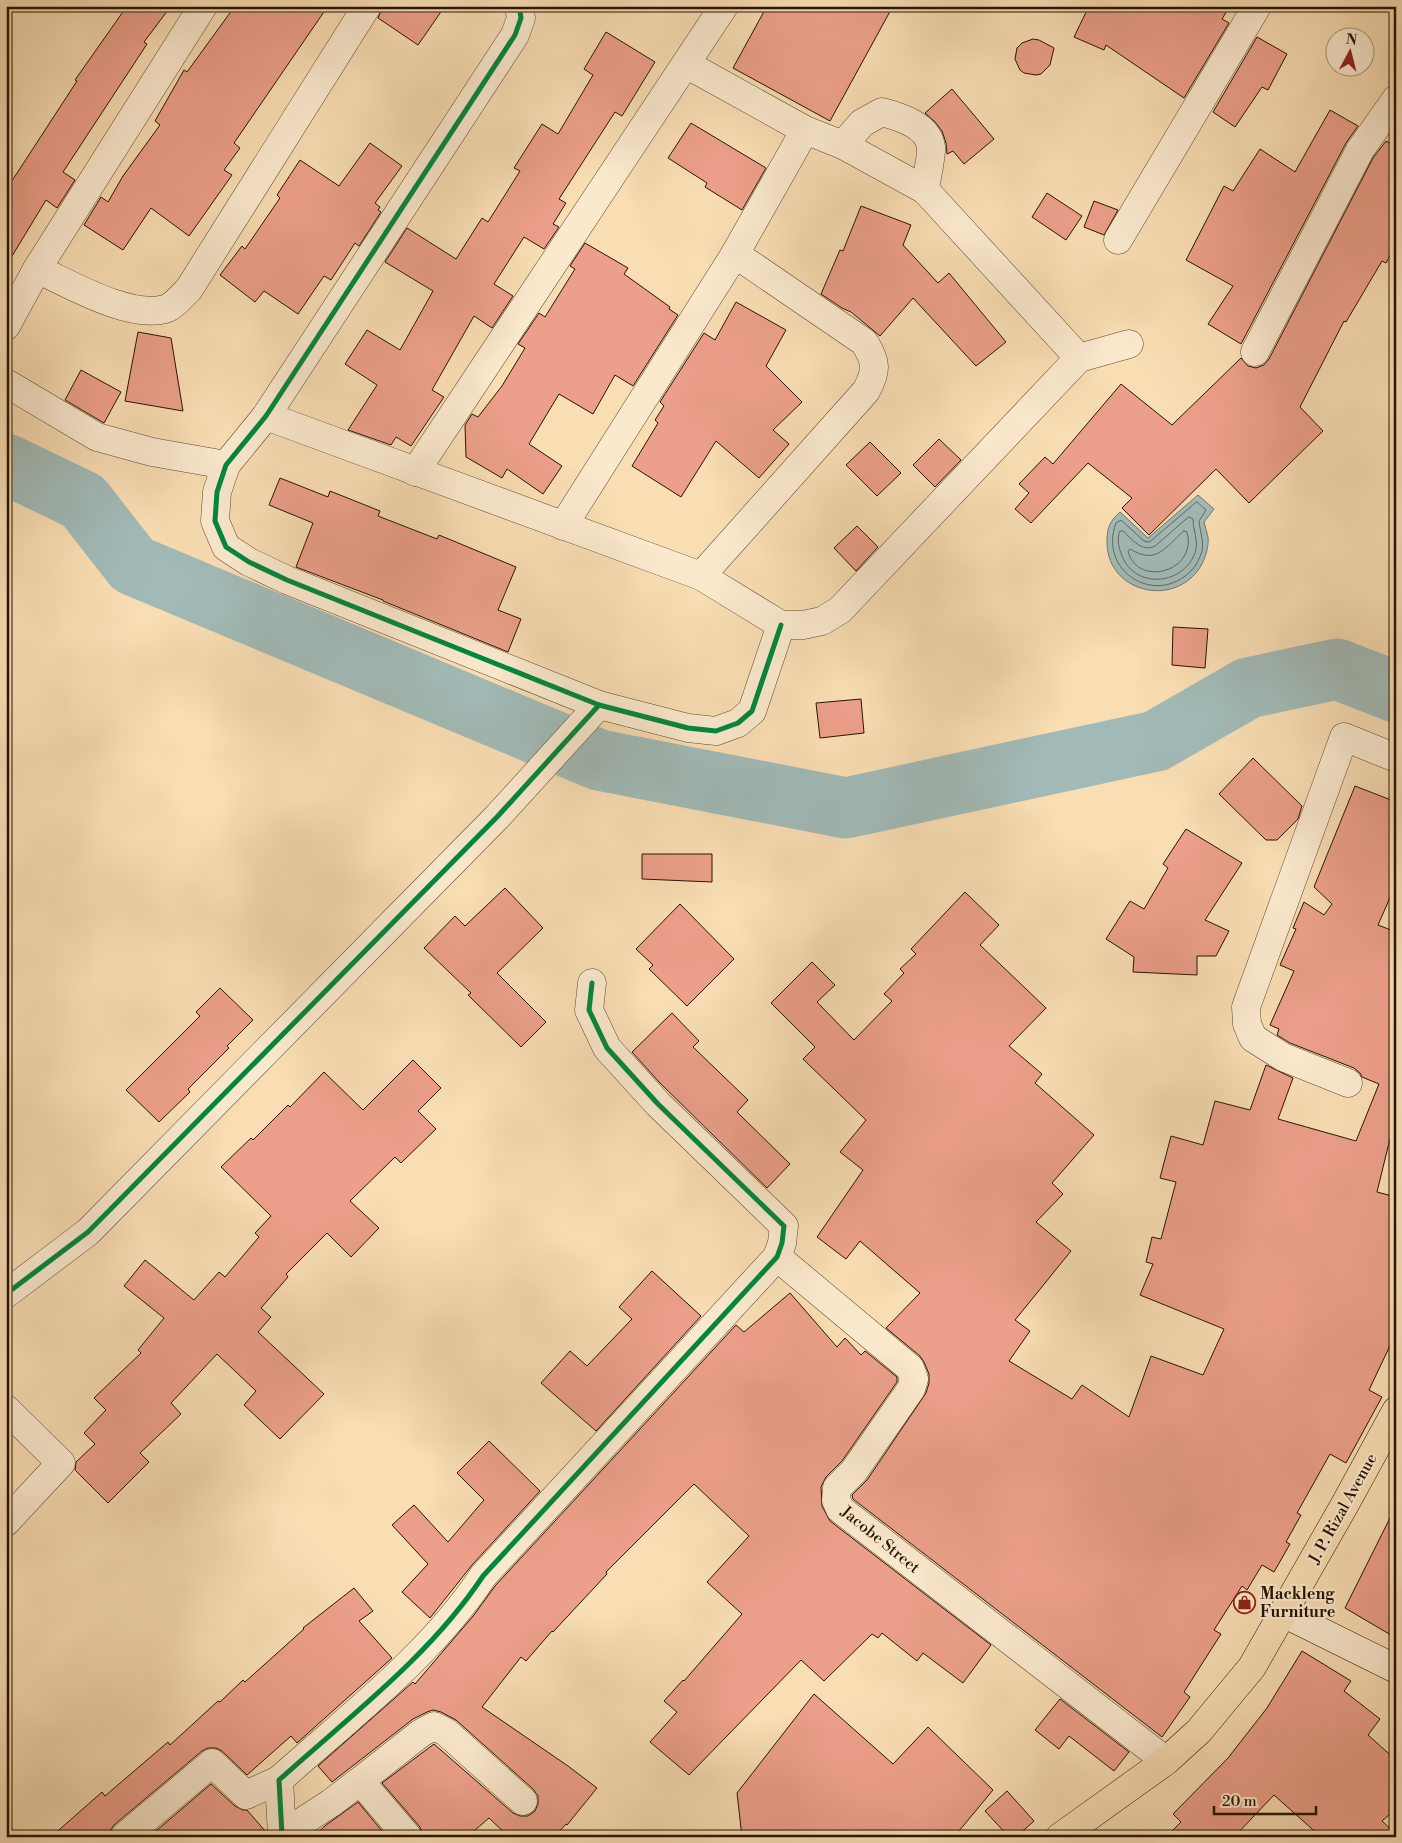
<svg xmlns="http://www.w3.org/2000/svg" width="1402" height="1843" font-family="'Libre Bodoni',serif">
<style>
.water{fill:#a1bab7;stroke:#70786e}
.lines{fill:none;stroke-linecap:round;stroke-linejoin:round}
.shore{stroke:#64675c;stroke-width:1}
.river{stroke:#a1bab7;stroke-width:61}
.building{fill:#ec9f8a;stroke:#271400}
.street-casing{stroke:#5c462d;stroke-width:29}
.secondary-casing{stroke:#271400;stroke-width:29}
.primary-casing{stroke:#271400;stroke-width:29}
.street{stroke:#fbe9ce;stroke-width:28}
.secondary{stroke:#fbe9ce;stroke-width:28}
.primary{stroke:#f9ddb3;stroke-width:28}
.cycleway-casing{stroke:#fbe9ce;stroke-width:8}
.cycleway{stroke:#00873e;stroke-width:5}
.labels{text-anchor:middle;stroke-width:4.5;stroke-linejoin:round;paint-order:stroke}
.street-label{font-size:16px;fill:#271400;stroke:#fbe9ce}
.poi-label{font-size:16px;font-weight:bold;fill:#271400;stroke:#fbe9ce;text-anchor:start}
</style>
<rect width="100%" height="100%" fill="#f9ddb3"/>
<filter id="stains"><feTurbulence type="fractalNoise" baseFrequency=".004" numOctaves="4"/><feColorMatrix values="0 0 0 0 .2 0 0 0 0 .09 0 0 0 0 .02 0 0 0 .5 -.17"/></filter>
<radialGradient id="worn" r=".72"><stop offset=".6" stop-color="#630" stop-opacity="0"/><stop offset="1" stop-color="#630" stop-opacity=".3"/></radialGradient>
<path class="water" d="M1198,495L1214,509L1204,522C1205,527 1207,532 1208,537C1209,545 1206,555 1203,562C1180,609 1108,595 1107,543C1107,528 1109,522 1120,512L1148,538Z"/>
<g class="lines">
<g class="shore">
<path d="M1197,502L1206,510L1199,521C1200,532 1204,540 1202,551C1200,558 1196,566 1191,571C1155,607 1098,571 1116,523L1121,520L1144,541L1149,542Z"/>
<path d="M1189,517L1193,519C1193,531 1199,541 1195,553C1182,587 1132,589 1121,553C1118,546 1117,537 1120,531H1123C1132,539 1142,553 1155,546Z"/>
<path d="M1184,531L1187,532C1198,572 1137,588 1128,551L1130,549C1157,565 1164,548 1184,531Z"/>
</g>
<path class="river" d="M6,464L83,501L133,565L599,760L846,808L1156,741L1248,688L1337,669L1396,692"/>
</g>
<g class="building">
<path d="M127,6H171L144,42L147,44L63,172L75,180L57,208L46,200L6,266V190L77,81L75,80Z"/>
<path d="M235,6H328L234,143L240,148L224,170L232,175L189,236L151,208L123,250L84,225L101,197L108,202L123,176L160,125L155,121L184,70L187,72Z"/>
<path d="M383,6H445L418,45L378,18Z"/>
<path d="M767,6H893L830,121L733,68Z"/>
<path d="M1089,6H1230L1222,19L1229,23L1184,98L1106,45L1104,50L1074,37Z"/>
<path d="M606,32L655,62L622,116L615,112L559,199L566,203L553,224L559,227L544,249L524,237L494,284L513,296L492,328L474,316L432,390L444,397L411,446L396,437L391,445L348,430L377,385L345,364L367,330L400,350L433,291L385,262L407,228L456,259L482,218L488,222L520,171L514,168L542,124L558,134L593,75L584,69Z"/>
<path d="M1257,37L1287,54L1268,90L1262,87L1235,127L1213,112Z"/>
<path d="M1033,39L1039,40L1054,48L1050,65L1041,74L1036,75L1024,73L1020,70L1015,59L1017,48L1022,43Z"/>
<path d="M952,89L994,139L964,164L953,151L947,154L946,143L942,131L935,122L925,113Z"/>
<path d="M1330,110L1358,126L1346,143L1241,344L1208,324L1233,286L1186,260L1224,186L1233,191L1260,149L1295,172Z"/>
<path d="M691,123L766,168L742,210L705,187L707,183L668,158Z"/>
<path d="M1386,141L1396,147V245L1386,263L1382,261L1346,322L1344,321L1300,407L1323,431L1249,503L1216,469L1149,535L1122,508L1132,498L1088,463L1031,523L1015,509L1029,493L1019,484L1045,457L1053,464L1121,384L1172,425L1241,358L1248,366L1256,368L1264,365L1269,359L1373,158Z"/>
<path d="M370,143L402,166L375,203L380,207L378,210L381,212L359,246L355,243L331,280L324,276L298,314L264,291L255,302L220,275L242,246L245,249L280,198L277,195L300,160L339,186Z"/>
<path d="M1047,193L1082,216L1066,240L1032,217Z"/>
<path d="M1094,201L1118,210L1104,235L1084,227Z"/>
<path d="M861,206L911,225L903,245L938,283L949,273L1006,342L976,366L913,298L880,336L851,312L842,308L821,294L840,250L843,251Z"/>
<path d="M585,243L628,268L624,274L670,307L669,309L678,315L633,386L615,375L593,414L559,394L529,444L562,466L543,494L507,469L502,478L466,457L465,425L472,414L478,417L502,386L525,348L518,344L539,313L545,317L575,269L570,266Z"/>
<path d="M736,302L786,330L766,366L802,402L773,430L789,444L759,478L716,441L681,497L632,466L658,423L655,420L664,406L660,402L704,333L715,340Z"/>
<path d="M138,332L171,338L183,411L125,401Z"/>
<path d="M81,370L121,392L104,423L65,400Z"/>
<path d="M939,439L961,460L935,487L913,465Z"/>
<path d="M870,442L901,473L877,496L846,465Z"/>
<path d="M280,478L328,497L330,491L380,511L378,516L437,539L439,535L516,567L498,610L521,619L508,652L383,601V600L296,567L313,523L269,505Z"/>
<path d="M857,526L878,547L856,571L834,548Z"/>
<path d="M1173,627L1208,629L1205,668L1172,665Z"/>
<path d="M861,699L864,733L820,738L816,703Z"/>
<path d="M1253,758L1302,806L1298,819L1277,840H1266L1219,794Z"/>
<path d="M1355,786L1396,802V884L1378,925L1396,932V1114L1377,1192L1396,1197V1333L1369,1390L1382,1397L1346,1463L1330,1454L1297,1513L1301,1515L1286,1542L1290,1544L1274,1572L1262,1565L1247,1590L1242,1586L1214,1630L1221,1634L1184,1692L1190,1697L1162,1737L853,1499L852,1495L867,1480L926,1393L929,1383V1374L924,1362L920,1356L886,1328L920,1293L860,1241L846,1259L817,1237L863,1170L840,1152L866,1120L803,1059L815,1047L771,1003L812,962L835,985L817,1002L854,1040L892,1001L884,994L904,973L900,969L916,954L911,949L965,892L999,925L980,945L1046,1008L1009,1046L1042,1074L1035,1083L1094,1135L1052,1183L1063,1194L1036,1222L1071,1251L1015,1320L1030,1331L1009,1361L1072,1399L1082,1385L1129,1417L1151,1356L1203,1375L1224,1329L1140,1295L1153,1264L1146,1262L1152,1237L1161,1239L1176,1182L1160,1178L1171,1136L1203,1145L1215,1101L1250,1110L1266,1065L1293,1078L1278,1119L1356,1141L1379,1084L1362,1077L1360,1073L1354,1068L1290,1043L1277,1035L1279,1029L1270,1025L1294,971L1280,965L1296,929L1293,928L1304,902L1324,915L1332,904L1314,887Z"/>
<path d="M1186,829L1242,863L1205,920L1229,931L1216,956H1197V975L1133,972L1134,957L1106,939L1130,901L1144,909L1168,868L1163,864Z"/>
<path d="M642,854H712V882L642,879Z"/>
<path d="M505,888L543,928L497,973L546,1022L521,1047L468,995L471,993L424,948L455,916L465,926Z"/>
<path d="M680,904L734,959L687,1006L649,969L653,965L636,949Z"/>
<path d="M220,988L253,1020L227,1046L229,1048L188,1089L190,1092L159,1122L126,1090L200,1016L196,1012Z"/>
<path d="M672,1013L699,1041L693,1047L748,1100L737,1112L790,1164L767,1188L659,1082L632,1052Z"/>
<path d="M413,1060L441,1088L418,1111L436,1129L401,1163L395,1157L350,1201L379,1228L351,1257L327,1233L286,1274L288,1277L261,1308L271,1317L258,1332L324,1394L280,1439L244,1405L256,1391L217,1354L171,1403L181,1414L140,1453L149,1462L108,1503L75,1470L76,1462L95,1444L84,1433L106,1410L94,1398L141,1353L138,1350L164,1318L124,1286L145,1260L194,1300L219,1272L225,1277L259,1237L255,1233L271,1216L221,1167L251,1138L253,1140L288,1105L290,1107L324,1072L363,1110Z"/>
<path d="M652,1271L701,1316L596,1431L541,1383L570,1351L587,1366L632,1319L619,1307Z"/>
<path d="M790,1293L837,1347L845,1338L861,1355L865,1351L897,1377V1382L842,1461L826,1477L821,1487L822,1506L830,1521L991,1645L963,1683L923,1653L917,1661L882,1633L878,1638L872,1634L824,1681L801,1660L689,1775L650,1742L677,1712L664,1701L683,1680L684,1681L742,1614L707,1582L749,1536L694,1484L606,1572L607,1574L553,1632L552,1631L526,1661L521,1657L482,1707L568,1766L597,1788L567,1825L566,1824L554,1837H509L489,1818L467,1837H423L420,1827L382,1783L434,1744L513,1813L520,1816H528L535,1811L538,1804V1796L533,1789L456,1720L441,1712L433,1710L427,1712L413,1719L332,1782L318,1766L413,1682L415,1684L474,1615L495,1586L736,1325L744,1332Z"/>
<path d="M489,1441L540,1491L472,1565L430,1618L402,1592L428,1564L392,1525L414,1505L448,1542L484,1500L457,1473Z"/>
<path d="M1396,1506V1638L1345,1608Z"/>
<path d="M354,1588L373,1611L359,1621L392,1658L297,1743L291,1736L247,1775L222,1751L216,1748H208L202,1751L114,1825L110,1831L109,1837H51L102,1792L105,1796L168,1742L170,1745L218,1701L220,1702L243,1680L245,1682L304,1629L303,1628Z"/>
<path d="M1302,1651L1351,1681L1344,1691L1380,1719L1368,1735L1396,1760V1809L1382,1821L1396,1834V1837H1321L1274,1795L1234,1837H1166L1181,1822L1173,1814L1228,1758L1267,1708Z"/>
<path d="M814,1694L893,1764L928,1727L993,1790L954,1837H742L737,1793Z"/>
<path d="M1060,1699L1129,1752L1114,1771L1069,1736L1059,1749L1035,1730Z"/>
<path d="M211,1784L235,1806L243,1810H247L266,1832V1837H149Z"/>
<path d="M1007,1791L1034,1821L1016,1837H1009L985,1811Z"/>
<path d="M358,1802L387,1837H313L326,1825Z"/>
</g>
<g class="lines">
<defs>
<g id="street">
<path d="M519,6L521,18L515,35L266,416L226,465L217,492L215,521L226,547L249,562L287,580L599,705L688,728L716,731L738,723L752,711L781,625"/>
<path d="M686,64L805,130L843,145L925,190L1079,358"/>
<path d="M843,145L862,123L882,112C900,117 928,125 931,147C932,156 926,179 925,190"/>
<path d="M1118,240L1257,6"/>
<path d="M37,269C70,284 129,319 165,309C173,307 183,295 189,289L367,6"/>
<path d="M6,326L37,269L203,6"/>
<path d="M1255,352L1360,150L1396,99"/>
<path d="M6,383L97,437L152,452L226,465"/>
<path d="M266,416L701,576L781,625H803L822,621L840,610L1079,358L1129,344"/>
<path d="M415,472L724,6"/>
<path d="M563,526L735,254L805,130"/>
<path d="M701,576L866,391C877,371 877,362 864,342L735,254"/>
<path d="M1348,1083L1283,1057L1253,1038L1247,1024L1246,1007L1344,737L1396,758"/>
<path d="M777,1257L910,1368L914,1379L911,1389L854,1471L837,1488L836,1500L840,1509L1166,1761"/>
<path d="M6,1294L88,1232L497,817L599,705"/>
<path d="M6,1409L61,1463L6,1522"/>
<path d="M360,1781L421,1733L434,1726L446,1732L523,1801"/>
<path d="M124,1837L212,1763L246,1795L279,1780"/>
<path d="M281,1837L282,1835L279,1780C350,1716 430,1656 483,1576L777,1257L782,1243L784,1226L658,1104L607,1048L589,1010L592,983"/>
<path d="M284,1837L282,1835L331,1803L360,1781L408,1837"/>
</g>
<path id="secondary" d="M1283,1613L1396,1669"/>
<path id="primary" d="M1060,1837L1166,1761L1199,1731L1252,1667L1344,1506L1396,1411"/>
</defs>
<use href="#street" class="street-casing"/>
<use href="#secondary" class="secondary-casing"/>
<use href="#primary" class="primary-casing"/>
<use href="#street" class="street"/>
<use href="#secondary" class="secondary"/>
<use href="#primary" class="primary"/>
<defs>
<g id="cycleway">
<path d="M519,6L521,18L515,35L266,416L226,465L217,492L215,521L226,547L249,562L287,580L599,705L688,728L716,731L738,723L752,711L781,625"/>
<path d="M6,1294L88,1232L497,817L599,705"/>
<path d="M281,1837L282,1835L279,1780C350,1716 430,1656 483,1576L777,1257L782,1243L784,1226L658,1104L607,1048L589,1010L592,983"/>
</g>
</defs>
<use href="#cycleway" class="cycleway-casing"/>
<use href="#cycleway" class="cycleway"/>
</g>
<defs>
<symbol id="shop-ring" viewBox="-11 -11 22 22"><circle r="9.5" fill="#fbe9ce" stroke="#8f2418" stroke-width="1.5"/><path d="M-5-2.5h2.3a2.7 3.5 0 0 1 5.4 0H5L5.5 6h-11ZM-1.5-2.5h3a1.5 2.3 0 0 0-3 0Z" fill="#8f2418"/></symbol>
</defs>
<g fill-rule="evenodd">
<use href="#shop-ring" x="1232" y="1590" width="25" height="25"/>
</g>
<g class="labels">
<g class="street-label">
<text transform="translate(1342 1508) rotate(-61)" y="6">J. P. Rizal Avenue</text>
<text transform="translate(881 1539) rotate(39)" y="6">Jacobe Street</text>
</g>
<g class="poi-label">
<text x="1260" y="1599">Mackleng<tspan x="1260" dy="18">Furniture</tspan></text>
</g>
</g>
<rect width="1402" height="1843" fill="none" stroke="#f9ddb3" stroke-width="25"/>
<rect x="8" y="8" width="1387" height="1828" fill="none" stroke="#271400" stroke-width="2.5"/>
<rect x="12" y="12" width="1377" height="1818" fill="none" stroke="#271400"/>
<g transform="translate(1350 52) rotate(7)"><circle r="24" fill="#fbe9ce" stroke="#a6947c"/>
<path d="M0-4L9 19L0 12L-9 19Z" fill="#8f2418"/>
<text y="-8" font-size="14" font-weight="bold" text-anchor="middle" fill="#271400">N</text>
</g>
<path d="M1214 1806v8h102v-8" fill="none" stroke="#271400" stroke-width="2.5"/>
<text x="1222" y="1806" font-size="15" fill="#271400" stroke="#fbe9ce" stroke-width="4" paint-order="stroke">20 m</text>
<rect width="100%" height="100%" filter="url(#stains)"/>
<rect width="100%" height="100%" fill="url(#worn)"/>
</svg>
